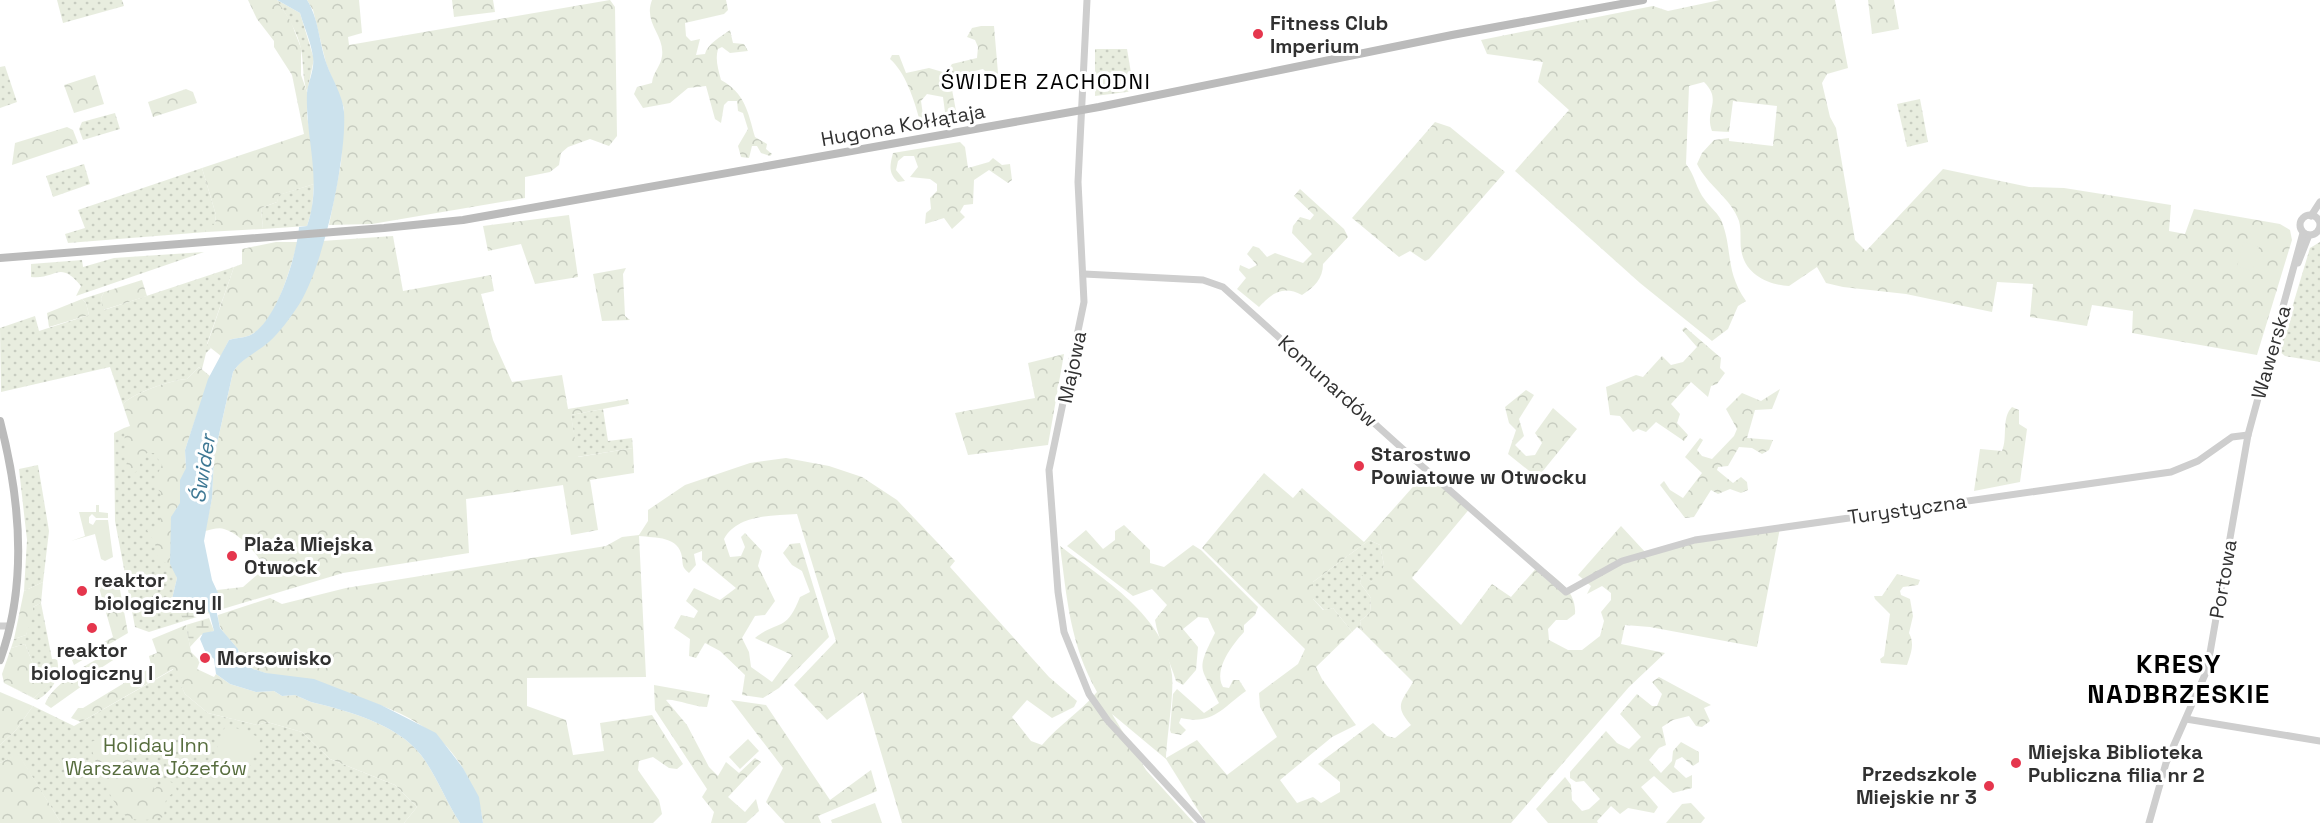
<svg xmlns="http://www.w3.org/2000/svg" width="2320" height="823" font-family="'Space Grotesk',sans-serif">
<style>
.grass{fill:url(#grass-dots)}
.forest{fill:url(#forest-crowns);fill-rule:evenodd}
.wetland{fill:url(#wetland-marsh)}
.garden{fill:#e8eddf}
.water{fill:#cce2ed}
.lines{fill:none;stroke-linecap:round;stroke-linejoin:round}
.tertiary{stroke:#cecece;stroke-width:7}
.secondary{stroke:#bbb;stroke-width:8}
.poi-dot{fill:#e5364d;stroke:#fff;stroke-width:2}
.labels{text-anchor:middle;stroke-width:6;stroke-linejoin:round;paint-order:stroke}
.poi-label{font-size:20px;font-weight:bold;fill:#313131;stroke:#fff;text-anchor:start}
.street-label{font-size:20px;fill:#313131;stroke:#fff}
.park-label{font-size:20px;fill:#576d3e;stroke:#fff}
.water-label{font-size:21px;font-style:italic;fill:#3e7894;stroke:#fff}
.quarter-label{font-size:22px;letter-spacing:1.5px;fill:#000;stroke:#fff}
.district-label{font-size:26px;font-weight:bold;letter-spacing:1.5px;fill:#000;stroke:#fff}
</style>
<defs>
<pattern id="grass-dots" width="8" height="8" patternUnits="userSpaceOnUse" patternTransform="scale(1.5)"><rect width="8" height="8" fill="#e8eddf"/><path d="M2 2h.1M6 6h.1" fill="none" stroke="#c7ccc0" stroke-width="1.8" stroke-linecap="round"/></pattern>
<pattern id="forest-crowns" width="20" height="18" patternUnits="userSpaceOnUse" patternTransform="scale(1.5)"><rect width="20" height="18" fill="#e8eddf"/><path d="M2 6a3 3 0 1 1 6 0M12 15a3 3 0 1 1 6 0" fill="none" stroke="#c7ccc0"/></pattern>
<pattern id="wetland-marsh" width="20" height="14" patternUnits="userSpaceOnUse" patternTransform="scale(1.5)"><rect width="20" height="14" fill="#e8eddf"/><path d="M1 5h8M5 5V1M11 12h8M15 12V8" fill="none" stroke="#c7ccc0"/></pattern>
</defs>
<rect width="100%" height="100%" fill="#fff"/>
<g class="grass">
<path d="M57,0H122L124,6L63,23Z"/>
<path d="M277,0L300,13L314,59L307,92C302,76 304,65 301,49C298,32 286,15 277,0Z"/>
<path d="M1095,49H1127L1134,91L1095,96Z"/>
<path d="M5,66L17,102L0,108V67Z"/>
<path d="M1920,99L1928,142L1907,147L1897,104Z"/>
<path d="M115,113L120,129L83,140L79,129L82,122Z"/>
<path d="M84,164L90,184L53,197L46,176Z"/>
<path d="M202,168L216,215L215,224H206V232L68,243L65,234L85,228L78,210Z"/>
<path d="M314,184L312,210L307,226L263,229L261,208L277,202L278,195Z"/>
<path d="M2320,242V362L2285,356L2279,351L2310,248Z"/>
<path d="M204,252L76,296L81,286C59,259 56,280 31,277V264L82,260L83,267L114,258Z"/>
<path d="M234,267L207,344L211,348L206,353L202,369L199,367L187,379C174,379 127,395 123,405L110,367L1,392L0,328L35,316L39,331L89,315L86,303L82,299L104,292L101,298L104,310Z"/>
<path d="M603,409L608,441L632,438L633,448L577,457L571,415Z"/>
<path d="M124,428L185,453L174,567L177,578L172,599L184,621L149,632L135,627L115,521L114,433Z"/>
<path d="M38,465L49,531L43,582L24,591L27,540L19,469Z"/>
<path d="M1369,540L1380,545L1384,565L1380,582H1372L1362,576L1360,583L1371,598L1370,613L1360,621L1362,631L1357,627L1352,632L1333,608L1324,610L1313,599V582Z"/>
<path d="M41,603L52,659H57C61,677 53,691 37,700L4,683L34,698L56,677L54,667L37,674L25,644L11,648L14,639L26,635L33,607Z"/>
<path d="M174,669L185,694L208,713L257,725L267,722L302,732L330,759L395,785L417,807L404,823H61L18,754L0,763V745L16,730L33,706L74,726Z"/>
</g>
<g class="forest">
<path d="M248,0H277L291,22L301,48V75L307,92V116L314,155V184L279,195L277,202L261,208L263,229L206,232V224H215L216,215L202,168L304,134L292,75L274,47V41L257,19Z"/>
<path d="M307,0H359L362,33L348,37L349,45L610,0L615,7L617,136L609,146L590,139L568,147L561,153L559,165L550,172L525,177V198L372,224L329,225L341,163L344,108L326,63L313,10Z"/>
<path d="M452,0H493L495,12L454,17Z"/>
<path d="M652,0H726L728,10L724,14L685,23L686,36L691,41L700,39L696,55L705,54C707,44 722,36 730,30L733,43L744,44L748,51L730,53L722,47L718,49C715,59 718,69 721,80C745,93 748,112 755,137L767,144L766,149L772,154L770,156L761,153L757,146H752L749,158L741,157L738,146L748,129L743,113L738,111L737,101H728L724,105L721,123L715,119L706,86L688,88L670,103L643,108L634,94L637,87L652,83C653,72 661,66 662,56C665,35 643,23 652,0Z"/>
<path d="M1720,0H1835L1848,68L1827,74L1822,83L1830,117L1836,128L1855,240L1866,251L1943,169L2029,187L2064,188L2171,205L2169,231L2185,234L2194,209L2280,224L2290,230L2292,240L2257,355L2132,333L2133,311L2092,305L2087,326L2030,317L2033,284L1997,282L1992,312L1906,294L1843,287L1826,283L1817,267L1789,286C1769,285 1747,275 1742,254C1739,244 1742,231 1739,221C1731,198 1707,185 1697,164L1702,153L1714,140L1729,138V141L1773,146L1777,106L1733,101L1729,132L1712,131C1704,110 1723,101 1704,82L1689,86L1686,164C1695,175 1696,189 1705,200C1710,207 1719,214 1722,222C1733,252 1725,271 1746,301L1738,306L1728,329L1712,341L1640,283L1515,171L1569,110L1538,82L1543,62L1487,54L1481,40L1653,6L1668,11Z"/>
<path d="M1868,0H1894L1899,29L1872,34Z"/>
<path d="M981,26H994L998,73L994,80L983,69L954,76L951,84L956,111L965,112L970,116L946,120L943,97L927,94L921,101L923,115L927,122L938,123L932,127L906,131L903,128L915,125L919,118C914,99 905,72 890,59L892,55H899L906,73L929,68L946,73L952,64L977,58L978,47L975,40L967,37L972,28Z"/>
<path d="M95,75L104,104L74,113L64,85Z"/>
<path d="M186,89L193,92L197,103L153,117L148,102Z"/>
<path d="M1435,122L1450,127L1505,172L1429,259L1425,261L1410,251L1399,257L1352,218Z"/>
<path d="M67,127L73,130L78,143L12,165L15,143Z"/>
<path d="M960,142L965,147L968,168L989,162L993,158L1002,165L1010,164L1012,180L1008,183L989,170L974,180L973,204L964,205L960,212L965,217L952,229L944,218L925,224L926,213L931,209L930,198L937,191V184L930,179L910,177L918,167L914,156H904L898,161L896,170L905,181L898,182C888,173 890,165 893,153Z"/>
<path d="M1300,189L1344,229L1348,237L1323,264C1323,279 1314,287 1302,295C1283,285 1272,293 1259,307L1237,289L1246,278L1239,270L1240,265L1249,269L1257,265L1247,254L1253,246L1259,248L1267,257L1275,253L1303,263L1312,254L1292,233L1293,226L1300,217L1310,220L1314,215L1294,196Z"/>
<path d="M569,215L578,277L535,284L521,244L488,251L483,226Z"/>
<path d="M393,236L403,291L491,275L494,291L481,294L493,340L512,382L562,375L568,409L628,399L629,404L571,415L578,457L633,448L634,473L590,480L598,530L571,535L563,485L466,499L469,553L343,573L216,611L217,590L243,587L264,569C260,555 239,533 224,529C219,527 210,530 205,531L212,498L214,457L233,372C240,360 253,354 263,344C297,310 310,289 322,241Z"/>
<path d="M276,242H298C290,267 276,327 248,336C242,338 235,338 229,340L221,356L207,345L234,267L242,264V249Z"/>
<path d="M626,268L623,274L625,316L630,320L602,321L593,274Z"/>
<path d="M142,280L147,296L103,310L101,298L104,292Z"/>
<path d="M82,299L86,303L89,315L49,327L47,313Z"/>
<path d="M1685,327L1721,358L1720,368L1725,373L1717,384L1711,386L1708,397L1691,382L1671,404L1680,414L1677,423L1688,435L1684,441L1656,422L1646,432L1638,429L1633,432L1620,416L1610,415L1606,387L1636,375L1643,377L1662,356L1671,365L1683,362L1697,347L1682,330Z"/>
<path d="M1064,354L1048,445L968,455L955,413L1035,398L1028,363Z"/>
<path d="M199,367L210,376L185,450L186,468L180,503L171,517L170,564L158,560L155,543L147,530L157,526L160,521L161,493L156,487L155,479L162,465L154,453H147L141,458L139,470L134,473L127,469L124,428L130,426L123,405C127,395 174,379 187,379Z"/>
<path d="M1780,389L1772,409L1755,410L1747,438L1773,440L1769,450L1762,454L1752,448L1739,447L1728,466L1718,467L1717,470L1733,483L1741,477L1747,482L1748,490L1741,493L1730,489L1718,494L1711,490L1694,517L1685,518L1660,485L1664,481L1670,490L1683,498L1702,473L1685,457L1700,438L1703,440L1697,450L1702,456L1712,459L1734,436L1737,429L1726,409L1742,393L1761,401Z"/>
<path d="M1526,390L1534,395L1519,419L1524,436L1515,445L1526,456L1535,455L1542,443L1535,433L1553,408L1577,429L1542,472L1533,474L1508,454L1516,430L1509,423L1505,407Z"/>
<path d="M2012,407L2019,410V424L2027,429L2020,482L1974,491L1980,449L2002,451C2008,437 2001,418 2012,407Z"/>
<path d="M786,458L829,466L862,477L897,500L955,561L950,567L1049,677L1077,701L1074,707L1052,718L1027,700L1012,717L1031,741L1042,745C1059,725 1080,712 1097,692C1070,644 1067,599 1060,546C1103,579 1166,616 1172,675C1174,695 1167,735 1166,758L1197,740L1227,775L1277,737L1260,707L1259,693L1298,664L1305,649L1202,548L1264,473L1293,498L1302,488L1364,542L1427,471L1471,507L1412,578L1461,625L1492,584L1511,597L1539,565C1555,578 1577,590 1575,614L1567,620H1556L1548,629L1549,640L1568,650H1582L1600,636L1604,621L1601,612L1611,600V593L1602,586L1587,594L1591,586L1578,575L1621,526L1646,553L1695,540L1780,528L1757,647L1650,627L1625,625L1621,644L1665,653L1629,687L1511,823H1206L1166,759L1112,714L1146,770L1194,823H902L863,692L827,720L794,685L836,641L797,514C772,516 738,514 724,539L730,557L741,556L745,547L741,537L745,533L762,551L758,566L775,601L765,615L755,616L742,638L749,652L751,667L772,682L792,655L755,638C779,619 786,633 800,597L810,592L802,571L792,565L783,553L790,544L800,543L829,637L779,688L763,698L742,695L745,675L720,651L705,643L696,658L689,656L690,639L674,628L681,615L694,618L698,611L686,601L694,588L720,600L736,588L702,560V551L694,554L696,565L689,573C682,567 683,566 682,557C679,536 656,538 639,536L646,677L527,678V706L566,720L573,755L604,751L600,723L652,715L683,764L677,769L669,768L653,757L639,761L638,770L659,800L662,814L653,823H483C481,804 475,793 467,776C429,698 326,694 253,669C240,660 244,657 236,647C227,635 218,631 218,615L270,598L282,604L346,588L606,546L622,537L639,535L648,521V510L685,485L750,463ZM1369,540L1380,545L1384,565L1379,582H1372L1362,575L1360,583L1371,598L1370,613L1360,621L1362,631L1413,682C1401,703 1394,705 1411,725L1395,738L1387,736L1373,723L1318,764L1340,782V792L1321,803L1313,797L1297,803L1280,780L1332,737L1356,725L1322,679L1316,667L1352,632L1333,608L1323,610L1313,599V582Z"/>
<path d="M1124,525L1150,550V563L1164,567L1193,545L1201,550L1258,607L1255,615L1244,625V632C1233,644 1213,669 1223,687L1229,688L1233,680H1239L1246,691C1221,709 1213,725 1181,718L1179,723L1186,730L1181,735L1171,733L1170,730L1173,694L1177,689L1204,713L1219,703C1201,665 1195,673 1215,633L1208,618L1198,617L1183,629L1198,647L1196,670L1183,685L1176,681C1170,660 1158,640 1155,620L1167,605L1152,589L1133,596L1067,546L1086,530L1103,549L1115,540V531Z"/>
<path d="M1897,574L1920,580L1918,585L1903,587L1900,591L1901,595L1910,599L1913,616L1909,633C1915,644 1911,653 1907,665L1881,663L1880,659L1884,656L1890,614L1875,599L1874,596H1882Z"/>
<path d="M118,579L128,633L74,665L72,660L113,637L98,584Z"/>
<path d="M43,582L41,603L33,607V616L26,635L14,639L24,591Z"/>
<path d="M186,625L191,652L200,661L197,669L214,677L216,674L230,684L256,692L274,691L282,696L295,695L311,702C348,711 397,724 421,755C437,776 446,802 460,823H404L417,807L395,785L330,759L302,732L267,722L257,725L208,713L185,694L173,669L81,722L71,718L78,708H83L144,671L152,669L149,656L157,653L152,639Z"/>
<path d="M25,644L37,674L55,667L57,677L34,698L4,683L2,674L11,648Z"/>
<path d="M122,648L124,653L87,677L89,681L51,708L45,704C53,682 100,655 122,648Z"/>
<path d="M1659,677L1711,705L1704,708L1710,721L1702,727L1696,726L1689,716L1673,720L1662,727L1666,745L1659,748L1649,760L1661,773L1672,761L1673,751L1681,742L1699,752V762L1693,766L1682,757L1676,760L1674,767L1686,778L1692,775V788L1673,793L1654,776L1641,787L1658,807L1654,813L1628,808L1620,814L1611,806L1597,821L1598,823H1548L1536,809L1565,777L1571,785L1572,800L1582,811L1589,809L1600,799L1584,781L1576,782L1570,778V772L1606,731L1617,743L1629,749L1641,737L1620,714L1637,694L1652,706H1657L1662,694L1652,682Z"/>
<path d="M654,685L710,695L707,707C695,707 673,698 666,700L687,725L709,767L718,776L726,762L739,773L755,758L761,762L728,797L745,812L756,799L759,811L746,823H711L714,812L702,797L707,789L655,710Z"/>
<path d="M0,692L33,706L16,730L0,745Z"/>
<path d="M731,700L766,705L830,800L871,770L877,791L818,816L821,823H785L766,802L783,768Z"/>
<path d="M100,739L131,751L135,768L150,773L147,778L154,789L166,780L175,784L177,791C162,798 166,804 164,817C152,819 136,823 126,816C112,806 93,759 90,742Z"/>
<path d="M18,753L61,823H0V763Z"/>
<path d="M1691,803L1705,818L1701,823H1666L1682,804Z"/>
</g>
<g class="wetland">
<path d="M181,600L204,607L210,613L184,621L173,602L175,604Z"/>
<path d="M209,618L214,631L201,635L190,647L186,625Z"/>
</g>
<g class="garden">
<path d="M2244,242L2259,247L2252,271L2237,266Z"/>
<path d="M96,505H99V512L108,513V518H96L92,514L89,517V523L93,525L96,520H108L113,557L105,561L101,559L95,534L71,541L85,536L79,512H96Z"/>
<path d="M226,724L261,738L248,772L213,759Z"/>
<path d="M748,739L759,751L740,769L729,757Z"/>
<path d="M875,803L882,823H832L831,820Z"/>
</g>
<path class="water" d="M277,0H307C319,19 319,43 327,65C332,79 343,96 344,112C347,157 323,272 296,309C289,319 280,332 270,341C258,352 242,358 233,372L214,457L212,498L204,541L212,580L218,593L215,604L220,628L238,649L240,659L253,669L266,673L314,679L381,705L436,733L463,768L479,797L483,823H460C446,802 437,776 421,755C397,724 348,711 311,702L295,695L282,696L274,691L256,692L230,684L216,674L214,659L205,651L200,639L203,633L214,631L209,612L184,599L175,604L172,599L177,578L170,564L171,517L180,503V480L186,468L185,450L208,379L229,340C235,338 242,338 248,336C276,326 297,254 299,227L307,226C323,181 305,138 307,93C308,82 315,69 313,57C311,42 304,27 300,13Z"/>
<g class="lines">
<g class="tertiary">
<path d="M1087,0L1078,182L1084,302L1049,470L1058,592L1064,632L1089,694L1108,721L1202,823"/>
<circle cx="2310" cy="225" r="10"/>
<path d="M2311,216L2320,202"/>
<path d="M2298,263L2309,235"/>
<path d="M1084,274L1203,280L1223,287L1415,460L1566,592L1622,561L1695,540L2171,472L2198,461L2232,437L2248,435"/>
<path d="M0,626H10"/>
<path d="M2186,719L2320,741"/>
<path d="M2149,823L2166,763L2207,670L2248,435L2303,233"/>
</g>
<g class="secondary">
<path d="M0,258L384,228L463,220L1099,107L1452,35L1643,0"/>
<path d="M0,421C20,498 28,584 0,660"/>
</g>
</g>
<g class="poi-dot">
<circle cx="1258" cy="34" r="6"/>
<circle cx="1359" cy="466" r="6"/>
<circle cx="232" cy="556" r="6"/>
<circle cx="82" cy="591" r="6"/>
<circle cx="92" cy="628" r="6"/>
<circle cx="205" cy="658" r="6"/>
<circle cx="2016" cy="763" r="6"/>
<circle cx="1989" cy="786" r="6"/>
</g>
<g class="labels">
<g class="poi-label">
<text x="1270" y="30">Fitness Club<tspan x="1270" dy="23">Imperium</tspan></text>
<text x="1371" y="461">Starostwo<tspan x="1371" dy="23">Powiatowe w Otwocku</tspan></text>
<text x="244" y="551">Plaża Miejska<tspan x="244" dy="23">Otwock</tspan></text>
<text x="94" y="587">reaktor<tspan x="94" dy="23">biologiczny II</tspan></text>
<text x="92" y="657" text-anchor="middle">reaktor<tspan x="92" dy="23">biologiczny I</tspan></text>
<text x="217" y="665">Morsowisko</text>
<text x="2028" y="759">Miejska Biblioteka<tspan x="2028" dy="23">Publiczna filia nr 2</tspan></text>
<text x="1977" y="781" text-anchor="end">Przedszkole<tspan x="1977" dy="23">Miejskie nr 3</tspan></text>
</g>
<g class="street-label">
<text transform="translate(903 125) rotate(-10)" y="7">Hugona Kołłątaja</text>
<text transform="translate(2271 352) rotate(-74)" y="7">Wawerska</text>
<text transform="translate(1072 367) rotate(-78)" y="7">Majowa</text>
<text transform="translate(1328 381) rotate(42)" y="7">Komunardów</text>
<text transform="translate(1907 509) rotate(-8)" y="7">Turystyczna</text>
<text transform="translate(2223 579) rotate(-80)" y="7">Portowa</text>
</g>
<g class="park-label">
<text x="156" y="752">Holiday Inn<tspan x="156" dy="23">Warszawa Józefów</tspan></text>
</g>
<g class="water-label">
<text transform="translate(203 469) rotate(-81)" y="7">Świder</text>
</g>
<g class="quarter-label">
<text x="1046" y="89">ŚWIDER ZACHODNI</text>
</g>
<g class="district-label">
<text x="2179" y="673">KRESY<tspan x="2179" dy="30">NADBRZESKIE</tspan></text>
</g>
</g>
</svg>
